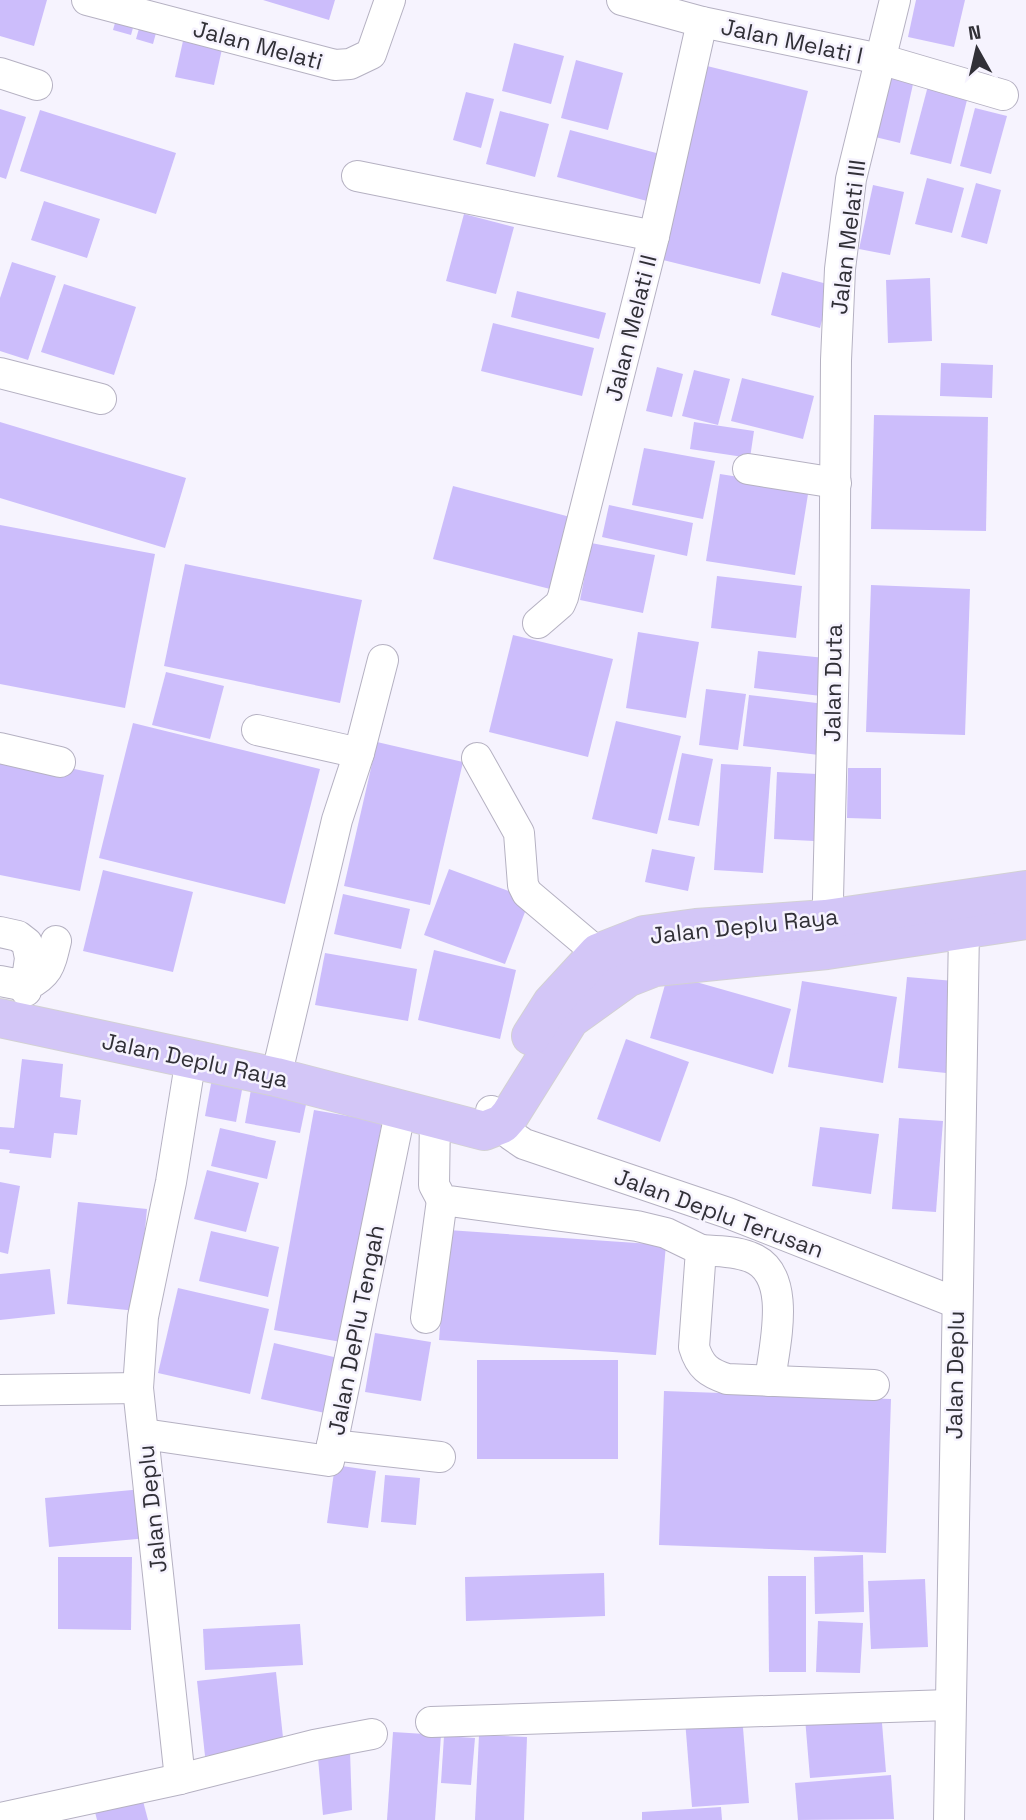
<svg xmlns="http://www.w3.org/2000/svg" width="1026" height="1820" font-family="'Space Grotesk',sans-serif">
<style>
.building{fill:#ccbdfb}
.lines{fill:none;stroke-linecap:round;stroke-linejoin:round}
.minor-casing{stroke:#b5b1c2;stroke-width:32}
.major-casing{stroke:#d2d1d3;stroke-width:40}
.minor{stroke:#fff;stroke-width:30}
.major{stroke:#d3c6f7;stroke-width:38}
.labels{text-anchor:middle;stroke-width:5;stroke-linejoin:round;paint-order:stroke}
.street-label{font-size:23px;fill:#313037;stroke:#f6f3fe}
</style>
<rect width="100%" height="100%" fill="#f6f3fe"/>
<g class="building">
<path d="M0,0H47L34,46L0,36Z"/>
<path d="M263,0H335L329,20Z"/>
<path d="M916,0H965L954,47L908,37Z"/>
<path d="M118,12L136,17L131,35L113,30Z"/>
<path d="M142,18L159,22L153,44L136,39Z"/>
<path d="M185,32L224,40L214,85L175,77Z"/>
<path d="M514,43L564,56L551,104L502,91Z"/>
<path d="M576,60L623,73L608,130L561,118Z"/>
<path d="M707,66L808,91L760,284L659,259Z"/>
<path d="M886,69L915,75L900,143L871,136Z"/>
<path d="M929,82L969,92L951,164L910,154Z"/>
<path d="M466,92L494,99L481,148L453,140Z"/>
<path d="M975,108L1007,116L991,174L960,166Z"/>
<path d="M0,109L26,117L6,179L0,177Z"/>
<path d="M40,110L176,153L156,214L20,171Z"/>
<path d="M500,111L549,124L535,177L486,164Z"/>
<path d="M570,130L660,154L647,201L557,177Z"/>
<path d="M927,178L964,188L952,233L915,224Z"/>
<path d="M976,183L1001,190L987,244L961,237Z"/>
<path d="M873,185L904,192L890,255L859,249Z"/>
<path d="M44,201L100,219L87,258L31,240Z"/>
<path d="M464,214L514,227L496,294L446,281Z"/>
<path d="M12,262L56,276L28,360L0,351V298Z"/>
<path d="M782,272L831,285L820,328L771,315Z"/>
<path d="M930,278L932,341L888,343L886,280Z"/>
<path d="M64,284L136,307L114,375L41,352Z"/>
<path d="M517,291L606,313L599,339L511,317Z"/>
<path d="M493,323L594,348L582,396L481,371Z"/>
<path d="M941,363L993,365L992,398L940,396Z"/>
<path d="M657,367L683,374L672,417L646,411Z"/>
<path d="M694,370L730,379L718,425L682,416Z"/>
<path d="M742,378L814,396L803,439L731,421Z"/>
<path d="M874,415L988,417L986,531L871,529Z"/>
<path d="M0,422L186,478L165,548L0,498Z"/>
<path d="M694,422L754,431L750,458L690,449Z"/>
<path d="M644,448L715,461L703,519L632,505Z"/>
<path d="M720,474L809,488L795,575L706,561Z"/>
<path d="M453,486L574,518L554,590L433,559Z"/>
<path d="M609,505L693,523L687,556L602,537Z"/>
<path d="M0,525L155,554L125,708L0,684Z"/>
<path d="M591,543L655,555L643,613L580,600Z"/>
<path d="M185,564L362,600L340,703L164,666Z"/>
<path d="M717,576L802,586L796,638L711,628Z"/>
<path d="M871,585L970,589L965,735L866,732Z"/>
<path d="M638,632L699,642L686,718L626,708Z"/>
<path d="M513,635L613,659L588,757L489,732Z"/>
<path d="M758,651L825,658L821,696L754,688Z"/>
<path d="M166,672L224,686L210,739L152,725Z"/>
<path d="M706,689L746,694L738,750L699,745Z"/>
<path d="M749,695L825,704L819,755L743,746Z"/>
<path d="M616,721L681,736L657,834L592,819Z"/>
<path d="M133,723L320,769L285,904L99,858Z"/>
<path d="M377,742L463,762L430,905L344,886Z"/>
<path d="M682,753L713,759L699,826L668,820Z"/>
<path d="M0,754L104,775L80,891L0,875Z"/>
<path d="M721,764L771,767L763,873L714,870Z"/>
<path d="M848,768H881V819L847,818Z"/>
<path d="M777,772L817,774L814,841L774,839Z"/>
<path d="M652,849L695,857L688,891L645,882Z"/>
<path d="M449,869L530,899L505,964L424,935Z"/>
<path d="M103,870L193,892L173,972L83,951Z"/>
<path d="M343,894L410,909L401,949L334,934Z"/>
<path d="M434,950L516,970L500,1039L418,1020Z"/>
<path d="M325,953L417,969L408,1021L315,1005Z"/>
<path d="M668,974L791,1009L773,1074L650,1038Z"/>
<path d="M907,977L954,981L946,1073L898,1068Z"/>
<path d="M802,981L897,997L883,1083L788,1067Z"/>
<path d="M626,1039L689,1062L660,1142L597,1119Z"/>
<path d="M22,1059L63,1064L60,1097L81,1100L77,1135L54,1133L51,1158L9,1153L10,1150L0,1149V1127L14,1128Z"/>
<path d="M214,1068L245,1074L236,1122L205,1116Z"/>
<path d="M252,1084L308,1095L300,1133L245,1123Z"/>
<path d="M314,1110L382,1122L341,1342L274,1330Z"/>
<path d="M899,1118L943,1121L936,1212L892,1209Z"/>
<path d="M820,1127L879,1134L871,1194L812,1186Z"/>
<path d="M220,1128L276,1141L267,1179L211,1166Z"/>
<path d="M207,1170L259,1183L246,1232L194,1219Z"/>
<path d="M0,1182L20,1186L8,1254L0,1252Z"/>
<path d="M78,1202L147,1209L137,1311L67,1304Z"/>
<path d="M448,1230L666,1245L656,1355L439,1340Z"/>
<path d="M211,1231L279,1247L268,1297L199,1281Z"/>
<path d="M50,1269L55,1314L0,1320V1274Z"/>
<path d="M178,1288L269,1309L250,1394L158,1373Z"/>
<path d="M375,1333L431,1342L421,1401L365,1392Z"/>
<path d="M274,1343L338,1358L325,1413L261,1399Z"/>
<rect x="477" y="1360" width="141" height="99"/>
<path d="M664,1391L891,1399L886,1553L659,1545Z"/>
<path d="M335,1465L376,1471L368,1528L327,1523Z"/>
<path d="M385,1475L420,1478L416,1525L381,1522Z"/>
<path d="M143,1489L148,1538L49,1547L45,1498Z"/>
<path d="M863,1555L864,1612L815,1614L814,1557Z"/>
<path d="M58,1557H132L131,1630L58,1629Z"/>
<path d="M604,1573L605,1616L466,1621L465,1577Z"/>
<path d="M768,1576H806V1672H769Z"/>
<path d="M925,1579L928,1647L871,1649L868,1581Z"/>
<path d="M818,1621L863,1623L860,1673L816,1672Z"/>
<path d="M300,1624L303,1665L205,1670L203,1629Z"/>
<path d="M276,1672L284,1747L205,1756L197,1681Z"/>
<path d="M881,1711L886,1772L810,1778L805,1718Z"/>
<path d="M742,1715L749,1803L692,1807L685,1720Z"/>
<path d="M393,1732L441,1735L435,1820H387Z"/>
<path d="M479,1735L527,1737L524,1820H475Z"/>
<path d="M444,1736L475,1738L471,1785L441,1783Z"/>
<path d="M350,1751L352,1810L323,1815L318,1758Z"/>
<path d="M891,1775L894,1819L798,1820L795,1783Z"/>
<path d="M143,1801L148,1820H97L95,1812Z"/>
<path d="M721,1807L722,1820H642V1812Z"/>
</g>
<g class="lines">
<defs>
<g id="minor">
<path d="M87,0L335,65L350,64L371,54L390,0"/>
<path d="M622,0L702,22L880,59L1003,95"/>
<path d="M0,73L37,85"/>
<path d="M357,176L654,236"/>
<path d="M0,373L101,399"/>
<path d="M748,469L836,483"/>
<path d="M538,623L560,604L563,597L654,236L702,22"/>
<path d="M257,730L359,753"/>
<path d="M0,748L60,762"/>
<path d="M477,758L519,833L523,885L527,893L598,953"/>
<path d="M0,932L18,936L27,943L30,958L26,986L0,981"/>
<path d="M827,939L834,655L836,360L840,269L851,179L895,0"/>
<path d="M26,991V986C49,974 50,966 56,941"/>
<path d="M276,1077L337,820L359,753L383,660"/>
<path d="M401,1108L332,1445L440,1457"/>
<path d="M491,1111L511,1135L524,1144L728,1213L957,1303"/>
<path d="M435,1117L434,1185L442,1200L637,1226L666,1233L701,1250L694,1347C700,1367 709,1373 727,1379L874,1385"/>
<path d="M701,1250C717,1251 735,1251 750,1257C794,1273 774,1346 770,1381"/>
<path d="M426,1318L442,1200"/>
<path d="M0,1390L138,1388"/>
<path d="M144,1434L329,1461L332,1445"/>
<path d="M431,1722L949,1705"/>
<path d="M180,1779L138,1388L143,1317L171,1182L191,1058"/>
<path d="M0,1818L180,1779L314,1745L372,1734"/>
<path d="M949,1820L964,930"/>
</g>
<g id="major">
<path d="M0,1018L276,1077L484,1131L502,1124L510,1115L570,1019L627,978L655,967L827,950L1026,920"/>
<path d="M531,1036L552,1003L598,953L644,935L696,928L826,919L1026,890"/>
</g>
</defs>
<use href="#minor" class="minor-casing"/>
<use href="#major" class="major-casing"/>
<use href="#minor" class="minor"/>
<use href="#major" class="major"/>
</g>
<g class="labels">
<g class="street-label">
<text transform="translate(792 41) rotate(12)" y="8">Jalan Melati I</text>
<text transform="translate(258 45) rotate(15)" y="8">Jalan Melati</text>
<text transform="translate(848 237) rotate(-83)" y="8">Jalan Melati III</text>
<text transform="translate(631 328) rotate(-76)" y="8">Jalan Melati II</text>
<text transform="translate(833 683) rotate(-89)" y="8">Jalan Duta</text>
<text transform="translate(744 926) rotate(-6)" y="8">Jalan Deplu Raya</text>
<text transform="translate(195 1060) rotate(12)" y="8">Jalan Deplu Raya</text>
<text transform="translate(719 1213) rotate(20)" y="8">Jalan Deplu Terusan</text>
<text transform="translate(356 1330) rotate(-79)" y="8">Jalan DePlu Tengah</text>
<text transform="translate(955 1375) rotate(-89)" y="8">Jalan Deplu</text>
<text transform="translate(152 1509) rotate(-96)" y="8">Jalan Deplu</text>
</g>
</g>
<g transform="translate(977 49) rotate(352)" stroke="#f6f3fe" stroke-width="5" paint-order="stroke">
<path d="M0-5L12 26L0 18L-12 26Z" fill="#313037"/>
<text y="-10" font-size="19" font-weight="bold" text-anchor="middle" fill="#313037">N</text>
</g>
</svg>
